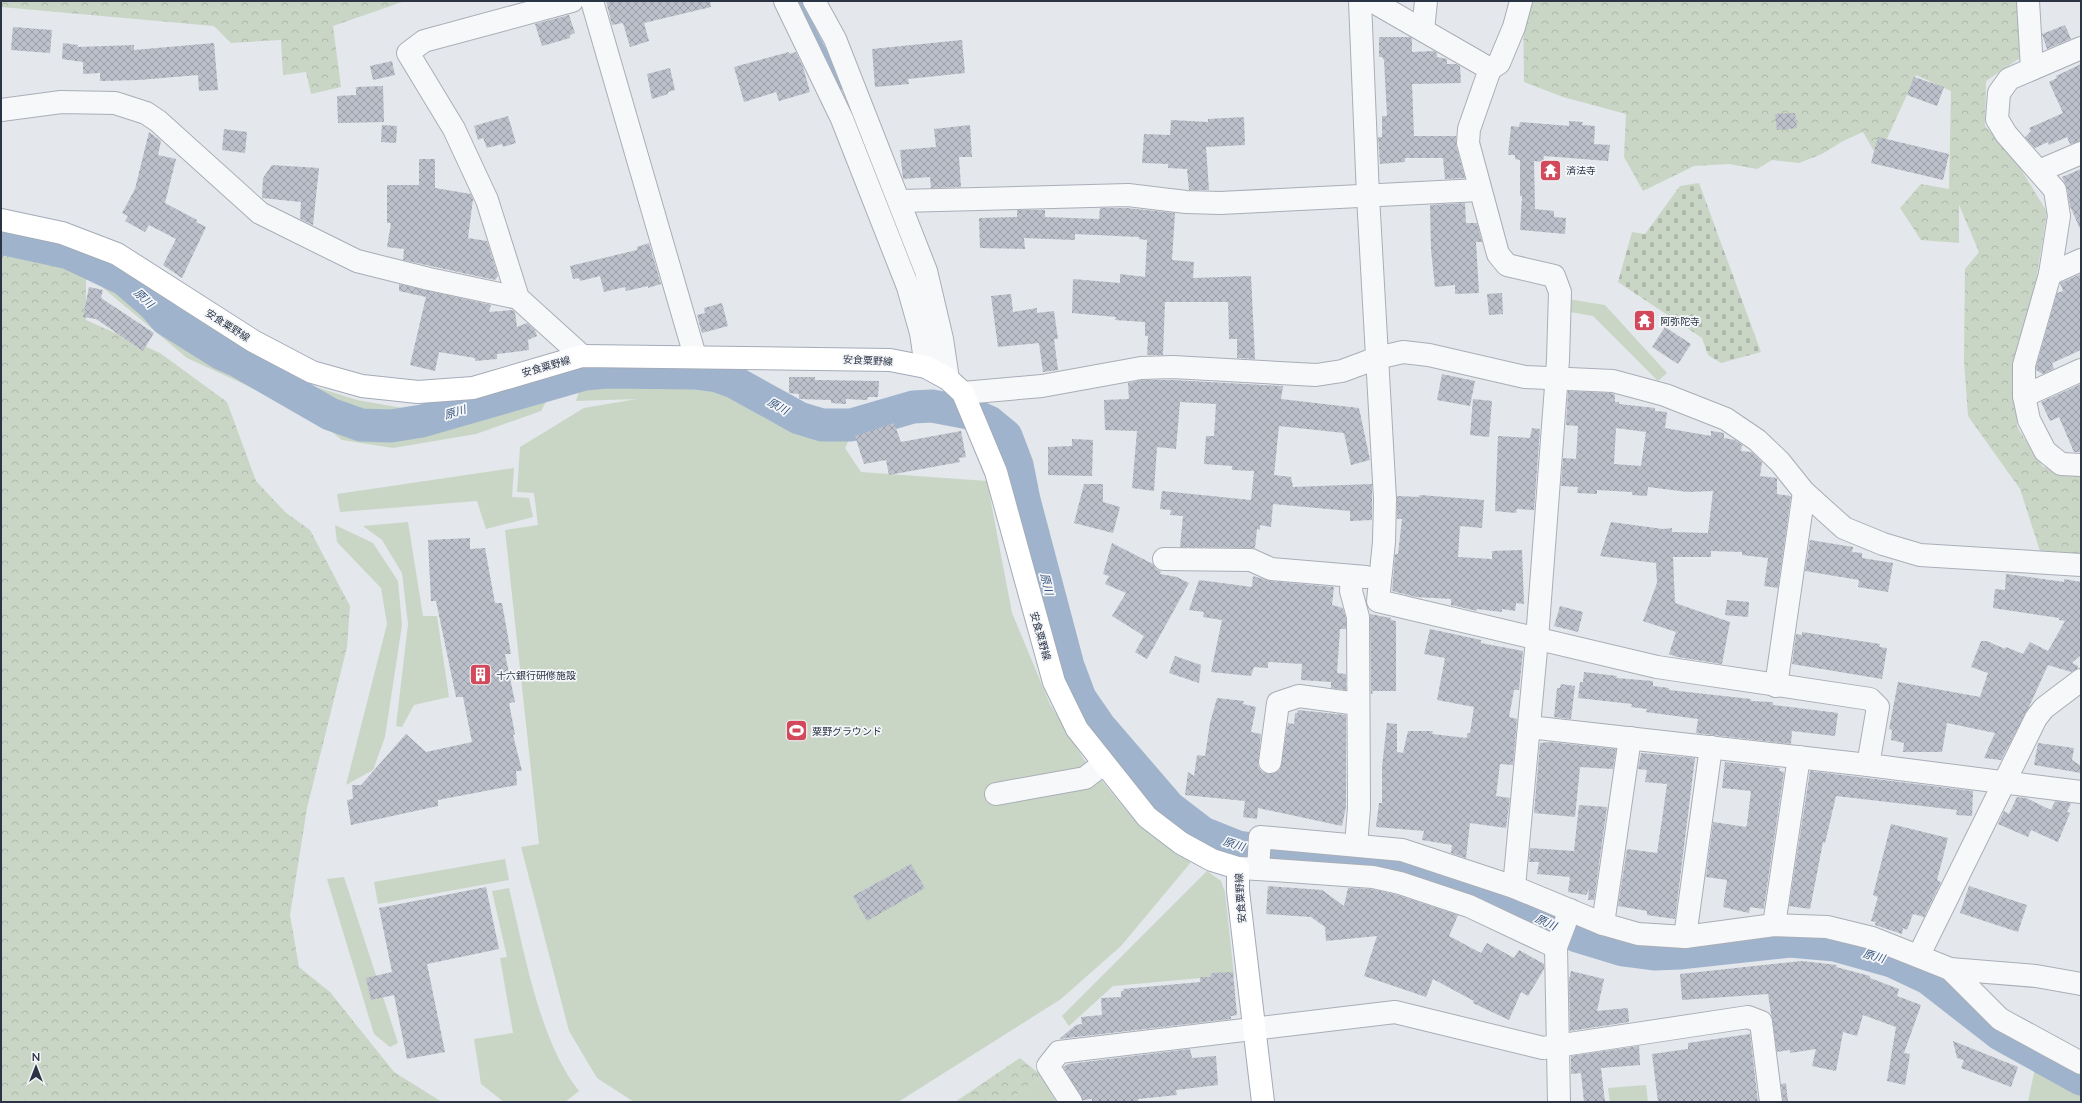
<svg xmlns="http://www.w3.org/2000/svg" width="2082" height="1103" font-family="Lato,'Noto Sans JP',sans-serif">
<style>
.grass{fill:#c9d6c5}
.forest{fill:url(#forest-crowns)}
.cemetery{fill:url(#cemetery-stones)}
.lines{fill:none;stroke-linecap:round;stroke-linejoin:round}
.stream{stroke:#9fb4cc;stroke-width:5.5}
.river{stroke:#9fb4cc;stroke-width:33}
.building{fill:url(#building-cross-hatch);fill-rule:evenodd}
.minor-casing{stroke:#a9aeb7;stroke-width:24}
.major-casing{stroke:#a3abb8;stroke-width:24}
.minor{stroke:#f7f8fa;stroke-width:22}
.major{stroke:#fff;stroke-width:22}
.labels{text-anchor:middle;stroke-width:3.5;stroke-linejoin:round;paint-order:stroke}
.poi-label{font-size:10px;fill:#2b3445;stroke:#f4f6f9;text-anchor:start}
.street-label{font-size:10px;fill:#2b3445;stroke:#f4f6f9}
.water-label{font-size:11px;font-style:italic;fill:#34527a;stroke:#f4f6f9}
</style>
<defs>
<pattern id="forest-crowns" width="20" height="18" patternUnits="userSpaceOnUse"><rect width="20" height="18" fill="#c9d6c5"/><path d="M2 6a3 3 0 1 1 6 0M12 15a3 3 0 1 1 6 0" fill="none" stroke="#adb8ab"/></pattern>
<pattern id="cemetery-stones" width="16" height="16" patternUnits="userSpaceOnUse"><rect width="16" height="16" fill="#c9d6c5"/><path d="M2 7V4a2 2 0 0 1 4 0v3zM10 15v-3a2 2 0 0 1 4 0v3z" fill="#adb8ab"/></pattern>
<pattern id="building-cross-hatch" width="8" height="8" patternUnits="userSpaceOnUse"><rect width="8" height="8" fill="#bbc0ca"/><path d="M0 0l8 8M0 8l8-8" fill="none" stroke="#989da6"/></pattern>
</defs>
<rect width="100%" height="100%" fill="#e4e7ec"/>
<g class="grass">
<path d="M109,269L240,350L297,381L357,400L408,409L457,402L559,378L541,411L476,434L393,448L342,440L309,414L187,358L102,287Z"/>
<path d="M1568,299L1605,305L1667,373L1658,381L1593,316L1570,312Z"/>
<path d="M702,368L745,382L823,427L846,423L850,438L845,448L861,472L987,481L1012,613L1050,704L1083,758L1139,826L1192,861L1121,946L1061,999L898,1102H634L597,1078L569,1031L521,847L539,844L505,530L538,525L534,493L517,492L520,447L584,408L637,399L576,401L586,370Z"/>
<path d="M514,468L512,497L529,498L533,517L486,529L477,501L340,512L337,494Z"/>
<path d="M408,522L423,616H437L449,697L414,705L402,727L396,726L408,624L402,573L382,540L363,526Z"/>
<path d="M335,525L373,543L398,581L402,625L385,737L373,770L346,785L387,624L381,588L337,542Z"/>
<path d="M505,859L509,880L378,904L374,882Z"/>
<path d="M1207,871L1221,881L1225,892L1234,975L1113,986L1069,1026L1062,1016Z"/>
<path d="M344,877L398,1043L390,1047L374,1034L327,879Z"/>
<path d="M509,888C524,950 539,1041 579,1091L565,1102H504L481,1084L474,1039L513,1033L500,958L507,957L492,891Z"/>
<path d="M2035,1068L2081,1093V1102H2028Z"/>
<path d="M1042,1076L1056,1102H1006Z"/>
<path d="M1646,1085L1648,1102H1610L1608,1088Z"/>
</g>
<g class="forest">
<path d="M1,1H405L333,26L341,87L311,94L306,72L283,75L281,40L231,43L214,26L1,7Z"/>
<path d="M1523,1H2018L2020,58L1986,81L1985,126L2013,156L2047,212L2037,275L2020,348L2017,427L2043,467L2081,472V554L2040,551L2020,489L1968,416L1964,361L1965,269L1979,252L1959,205V243L1921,240L1900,208L1921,184L1949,189L1951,91L1916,75L1878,158L1863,132L1843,141L1822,154L1799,163L1772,160L1757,169L1729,164L1694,166L1643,191L1624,157L1626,114L1563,97L1524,82Z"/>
<path d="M1,244L86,269V320L160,353L227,402L256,481L285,512L310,530L350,606L347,647L307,808L290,915L299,967L330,992L394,1072L442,1102H1Z"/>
<path d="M1020,1058L1042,1076L1006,1102H955Z"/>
</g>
<path class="cemetery" d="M1699,183L1761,352L1721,363L1708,355L1702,338L1618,282L1632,232L1645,234L1680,186Z"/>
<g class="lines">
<path class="stream" d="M799,1L842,87"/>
<path class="river" d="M1,238L69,253L124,279L154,305L166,319L222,354L238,361L330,414L361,425L391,426L422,421L585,374L606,372L695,373L717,376L734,382L799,418L822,425H851L913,407L932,406L969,413L989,422L1006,436L1017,465L1024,500L1068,666L1080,698L1100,727L1169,807L1203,833L1238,847L1287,854L1380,862L1481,893L1577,936L1623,950L1654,954L1679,953L1790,941L1835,945L1892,961L1928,978L2000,1034L2081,1079"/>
</g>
<g class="building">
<path d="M606,1H710L711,7L644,23L649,41L630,47L623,23L612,25Z"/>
<path d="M569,15L575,33L570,35V38L542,46L535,24Z"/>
<path d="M2065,25L2071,39L2047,49L2042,34Z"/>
<path d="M13,27L52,30L50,53L11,50Z"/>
<path d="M1379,37H1410L1412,38V52L1434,51L1437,53V57L1447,59V64H1456L1460,66L1461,83L1412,84L1414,136H1456V146L1465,178L1445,179L1443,158H1405V162L1380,164L1378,137H1382V116H1387L1384,60L1382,57H1379Z"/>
<path d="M962,40L965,73L908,79L909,84L875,87L872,49Z"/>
<path d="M63,43L78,45L77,47L134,45V50L214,43L218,90L199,91L198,75L139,80L100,81V73L83,74V62L62,59Z"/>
<path d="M789,52V54L796,52L803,67L810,92L779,101L776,92L744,102L734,67Z"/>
<path d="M392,61L395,75L373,80L370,66Z"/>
<path d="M2081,64V141L2070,144L2067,137L2049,145L2048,142L2035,148L2025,137L2031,131L2029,128L2063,113L2049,82L2057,78L2056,76Z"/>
<path d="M670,68L675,90L668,92V94L652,99L647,74Z"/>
<path d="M1914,77L1944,87L1937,106L1907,95Z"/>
<path d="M383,86L384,122L338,123L337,96L356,95V87Z"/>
<path d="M1790,113H1795L1797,128L1777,130L1775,114Z"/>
<path d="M508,116L516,143L503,147L502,144L487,148L483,138L478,140L474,126Z"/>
<path d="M1244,117L1245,145L1206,147L1209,190H1189L1187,169L1168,168V164L1142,163L1144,134L1170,135L1171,120L1208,122V119Z"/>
<path d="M1569,121L1583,122L1582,125L1595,126L1594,144L1610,145L1608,161L1544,156L1543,162L1534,161L1535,209L1554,211V217L1566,218L1565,234L1520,230L1522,196H1520V160L1515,159V155H1508L1511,126L1519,127L1520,122L1569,126Z"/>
<path d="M382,125L397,126L396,143L381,142Z"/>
<path d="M970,125L972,157H959L961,187L931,188L930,177L903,179L900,150L936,147L934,129Z"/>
<path d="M224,129L247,132L245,153L222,150Z"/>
<path d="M149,132L161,141L158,155L176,159L165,203L197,220L196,222L206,227L182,278L163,265L176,239L149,225L145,232L125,221L128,216L122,213L135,189Z"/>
<path d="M1878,137L1949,154L1943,180L1871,163Z"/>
<path d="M419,159H435V188L471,194L473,199L468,238L487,241L498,276L495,280L403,260L404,249L387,247L391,223H387V185H419Z"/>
<path d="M272,165L319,168L313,225L300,219L301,202L262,198L263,178Z"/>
<path d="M2081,169V231L2070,206L2067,188L2062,177Z"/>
<path d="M1465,203L1466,223H1477L1482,242H1476L1479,293L1455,294V285L1435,287L1431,250L1430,205Z"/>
<path d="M1100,208H1127L1175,213L1172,260L1194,262L1193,278L1251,276L1255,359L1237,358V339H1229L1228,302H1165L1163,355H1147L1148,336H1145V322L1115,320L1116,317L1072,313L1073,279L1120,283V274L1145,277L1147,240L1139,239V237L1075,234V240L1024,238L1025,249L980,248L979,218L1017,217V210H1045V217L1099,219Z"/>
<path d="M649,243L661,284L648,288V286L626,291L625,287L604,292L600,276L580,281L579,278L573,279L570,266L637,250V247Z"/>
<path d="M2081,274V350L2052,363L2054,369L2043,374L2036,370V367L2057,293L2063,291L2060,283Z"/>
<path d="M399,284L491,305L489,312L512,310L515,312L517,327L527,323L535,330L537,336L528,340L529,350L497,354V359L475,361V358L439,352L435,371L410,365L426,297L399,291Z"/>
<path d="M89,287L103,290L101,298L154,333L143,351L96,319L83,317Z"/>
<path d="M1502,293L1503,314L1489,315L1487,294Z"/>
<path d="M1011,294L1013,312L1037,308V313L1054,311L1058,339H1054L1058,370L1043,372L1039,343L998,347L991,296Z"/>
<path d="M722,303L728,326L702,333L697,315L705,313L704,308Z"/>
<path d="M1665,327L1691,344L1678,364L1652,347Z"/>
<path d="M1442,374L1475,381L1470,406L1437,400Z"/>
<path d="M789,377H815V380L879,381L878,397H868L867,400L846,399V404L831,403V400L799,399V394L789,393Z"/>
<path d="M1142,380H1173L1283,386L1281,399L1359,408L1370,460L1351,465L1344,433L1279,426L1274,475L1291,477L1293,487L1372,484V520L1350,521V511L1273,504L1271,527L1260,525V530L1257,529L1255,548L1180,547L1183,516L1170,515L1171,510L1160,509L1162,491L1251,500L1254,471L1232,470V466L1204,464L1206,436H1214L1216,404L1180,402L1176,449L1157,447L1154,491L1132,488L1137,431L1105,430L1104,400L1129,399L1128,383Z"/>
<path d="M2081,384V452H2074L2059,417L2050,421L2041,402Z"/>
<path d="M1568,391L1611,393L1615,395V402H1619V404L1655,408V411L1667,412L1665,428L1711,436V431L1724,433V438L1735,440L1742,445L1741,451L1752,452L1762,462L1760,476L1777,478V494L1791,496L1778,588L1764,586L1768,558L1742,555V552L1711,551V557H1673L1675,603L1730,622L1722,664L1677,657L1669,654L1676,632L1643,621L1657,583L1656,563L1600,556L1611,522L1663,529L1672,528V532L1708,533L1713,491L1688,492L1648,487L1647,496L1632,495V492L1597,490V494L1577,493L1578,487L1561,486L1563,458L1576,459L1578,426L1566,425ZM1616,428L1646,432L1641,466L1614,464Z"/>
<path d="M1473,399L1492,401L1489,437L1470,435Z"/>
<path d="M894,423L901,442L961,431L966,457L959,458L960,462L889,475L886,460L864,464L855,436Z"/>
<path d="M1532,428L1540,429L1534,510L1517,509L1516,513L1495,511L1498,436L1530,438Z"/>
<path d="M1072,439L1093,440L1092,476L1048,475V447L1072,446Z"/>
<path d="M1084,484H1103V502L1120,507L1113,533L1074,523Z"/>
<path d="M1420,495L1484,500L1482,528L1460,526L1458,557L1492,559V551L1522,550L1524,604L1516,603L1515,611L1502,609V612L1477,609V611L1451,605V599L1416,597L1392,591L1395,554H1398L1402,519H1397V496L1419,497Z"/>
<path d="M470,538V549L485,548L495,603H502L511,654H505L515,702L509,703L515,734L513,735L522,771H516L517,785L438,800V806L351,825L347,800L353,799L352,785H361L406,734L426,752L472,742L463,697H456L436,601H431L428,540Z"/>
<path d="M1810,540L1853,547L1852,552L1862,553V558L1893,563L1888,592L1858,587L1859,580L1805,571Z"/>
<path d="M1112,543L1153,564L1157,570L1161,571L1160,574L1177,577L1189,583L1147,659L1135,652L1144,636L1112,616L1126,593L1105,584L1109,576L1103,574Z"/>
<path d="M2006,574L2064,582V579L2081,582V655L2072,663L2078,666L2077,669L2071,672L2048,665L2029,707L2001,760L1984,758L1995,733L1947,723L1942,752H1903L1904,743L1891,740L1892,730L1889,729L1898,682L1980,697L1988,673L1971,667L1981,641H1987L2005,649L2006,647L2023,654L2030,642L2048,651L2065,621L2059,620V618L1993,608L1995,589L2005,590Z"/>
<path d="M1253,576L1270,581L1334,587L1332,605L1343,608L1346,619V629H1340L1337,673L1346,674V690L1331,688V682L1301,680L1302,664L1268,662V668L1254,667L1251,676L1211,672L1222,620L1203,617L1204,612L1189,610L1199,580L1252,587Z"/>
<path d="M1727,600L1749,602L1748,617L1725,615Z"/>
<path d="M1560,606L1583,612L1578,632L1554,626Z"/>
<path d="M1370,614L1391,618V620L1396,621V691H1372L1373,694H1371Z"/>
<path d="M1430,629L1481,640V643L1523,651L1519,690H1514L1509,717L1517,719L1513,765L1500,764L1496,796L1510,798L1506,828L1470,823L1466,858L1451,853L1452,845L1422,840L1424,831L1376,827L1379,803H1382V767L1387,723L1397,724V752L1403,753L1408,731H1433L1432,734L1467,738V733H1470L1474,707L1437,700L1445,658L1424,654Z"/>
<path d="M1802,632L1880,644L1879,647L1887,648L1882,679L1792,664L1796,634L1802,635Z"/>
<path d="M1175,656L1201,665L1199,683L1169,673Z"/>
<path d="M1584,672L1617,676L1616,678L1653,681V686L1669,688V690L1751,699V701L1773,702V705L1838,713L1835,736L1792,731L1791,744L1696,733L1698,719L1646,712L1647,709L1631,707L1632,704L1578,698L1580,682H1583Z"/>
<path d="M1561,684L1575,686L1571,719L1554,717L1557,688H1560Z"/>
<path d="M1217,698L1244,701L1243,704L1256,707L1251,732L1261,734L1258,766L1262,772L1269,774L1275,773L1280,769L1288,723L1294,724L1295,713H1297L1298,710L1346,715V807L1342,826L1258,808L1257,819L1243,817L1245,801L1185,795L1188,772L1194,776L1197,755L1205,756L1210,723Z"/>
<path d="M1549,742L1616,749L1613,769L1580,767L1575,817L1534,813L1540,743Z"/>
<path d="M2038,743L2074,748L2072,760L2081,766V773L2034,765Z"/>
<path d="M1641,753L1695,758L1675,919L1647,915V911L1618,906L1627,849L1657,853L1663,813L1667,784L1645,782L1647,770L1638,769Z"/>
<path d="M1725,762L1780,768L1779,771L1784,772L1764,907L1763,909L1750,907L1749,913L1723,907L1727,880L1706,877L1713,822L1746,827L1747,824L1751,791L1722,788Z"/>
<path d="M1810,771L1973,791L1972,816L1956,815L1957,810L1836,796L1825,843L1823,842L1810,909L1789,906Z"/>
<path d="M2017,797L2026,798L2051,810L2055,801L2071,803L2067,812L2070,813L2058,842L2031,830L2028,837L1998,824L2004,811L2009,814Z"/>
<path d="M1579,805L1607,807L1594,900H1588L1589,889L1586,895L1568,892L1570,877L1537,874L1539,862H1529L1530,848L1574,851Z"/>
<path d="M1891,824L1948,838L1937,880L1941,882L1924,917L1913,914L1907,930L1903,928L1902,934L1875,925L1876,922L1871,921L1878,897L1873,895Z"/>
<path d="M911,864L925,888L867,921L853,896Z"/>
<path d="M1268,886L1322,890L1344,906L1348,888L1371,889L1397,895L1458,915L1449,936L1481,953L1487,943L1514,958L1519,950L1544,964V969L1528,996L1521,992L1509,1020L1473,1003L1474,1001L1433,979L1426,997L1364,976L1377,936L1326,941L1325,927L1311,917L1266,914Z"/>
<path d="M1969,886L2027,905L2018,932L1960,913Z"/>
<path d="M486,887L499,949L427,964L445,1052L407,1059L394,995L371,1000L366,978L392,972L379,908Z"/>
<path d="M1802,961L1837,965L1836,967L1870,976V978L1899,989L1897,996L1921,1005L1904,1053L1910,1054L1905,1085L1887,1081L1896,1027L1863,1015L1857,1036L1843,1032L1836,1071L1812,1066L1816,1049L1790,1053V1050L1777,1052L1768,994L1682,1000L1680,974Z"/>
<path d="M1571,971L1604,979L1597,1011L1628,1008L1629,1022L1570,1031L1569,980Z"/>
<path d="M1233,972L1237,1015L1231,1016V1019L1059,1039L1076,1025L1082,1024L1081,1017L1102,1015L1101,998L1121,997V991H1124L1123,989L1200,982V977H1211V973Z"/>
<path d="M1750,1034L1758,1102H1658L1652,1054L1688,1049V1043Z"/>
<path d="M1953,1041L2018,1067L2011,1087L1961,1068L1964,1060L1957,1058Z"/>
<path d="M1639,1046L1640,1065L1601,1068L1605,1102H1584L1581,1073L1571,1074V1056Z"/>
<path d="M1190,1049L1192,1058L1216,1056L1218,1085L1176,1090L1177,1095L1138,1099V1102H1092V1099L1083,1100L1063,1067L1068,1064Z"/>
<path d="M1786,1083L1788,1102H1783L1781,1084Z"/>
</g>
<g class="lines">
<defs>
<g id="minor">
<path d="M572,1L424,41L408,53L454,129L487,200L518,298L582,356"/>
<path d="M592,1L695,356"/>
<path d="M785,1L842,119L908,287L921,333L926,367"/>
<path d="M814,1L835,39L926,271L942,339L948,379"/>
<path d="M1360,1L1368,196L1385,499L1384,542L1378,601L1657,667L1870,699L1878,707L1868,765L2081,792"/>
<path d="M1372,1L1490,69"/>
<path d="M2028,1L2032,69"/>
<path d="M1423,30L1426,1"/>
<path d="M2081,48L2009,79L1999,93L1997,119L2006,134L2055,190L2059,216L2050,274L2024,365V396L2029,420L2045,451L2061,464L2081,465"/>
<path d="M1,110L61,102L115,103L146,113L158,121L260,213L357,261L429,279L518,298"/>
<path d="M2039,171L2081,153"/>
<path d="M900,201L1128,195L1186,202L1220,203L1479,190"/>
<path d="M2050,274L2081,260"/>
<path d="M963,393L1042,386L1141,368L1173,367L1316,375L1342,371L1377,358L1403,352L1429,355L1525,377L1613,381L1665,395L1726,419L1757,440L1780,462L1804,492L1844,528L1883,544L1920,555L2081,565"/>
<path d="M2024,396L2081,370"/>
<path d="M1164,559L1251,560L1271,569L1366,577"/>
<path d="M1352,576L1351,591L1358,617L1359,808L1356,845"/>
<path d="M1776,686L1804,492"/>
<path d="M1529,727L1868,765"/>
<path d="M1270,762L1278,703L1299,696L1358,704"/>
<path d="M996,794L1085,778L1103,764"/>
<path d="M1238,868L1258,869L1260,837L1402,850L1514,887L1603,924L1638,934L1685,937L1774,925L1827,927L1872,938L1950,969L2036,976L2081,984"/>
<path d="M1258,869L1373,877L1400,883L1469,906L1556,947"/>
<path d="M1514,887L1537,639L1558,360L1560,292L1554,276L1507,265L1498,254L1468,143L1469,129L1490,69L1499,63L1514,27L1521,1"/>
<path d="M1603,924L1630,738"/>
<path d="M1774,925L1799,757"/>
<path d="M1685,937L1711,747"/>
<path d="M1919,955L2036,718L2044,708L2081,680"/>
<path d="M1950,969L2000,1019L2081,1063"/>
<path d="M1071,1102L1048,1066L1059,1052L1395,1012L1543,1048L1748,1017L1761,1022L1771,1102"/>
<path d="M1559,1102L1556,947L1570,910"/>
</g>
<path id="major" d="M1,220L62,233L117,254L253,341L312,372L362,386L418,392L473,388L582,356L890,360L926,367L948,379L963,393L996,472L1054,682L1077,729L1147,817L1181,843L1212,860L1238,868V891L1263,1102"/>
</defs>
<use href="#minor" class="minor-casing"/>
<use href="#major" class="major-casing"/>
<use href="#minor" class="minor"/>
<use href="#major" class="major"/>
</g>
<defs>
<symbol id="temple-square" viewBox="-11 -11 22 22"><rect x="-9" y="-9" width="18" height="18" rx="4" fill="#d1495b" stroke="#f4f6f9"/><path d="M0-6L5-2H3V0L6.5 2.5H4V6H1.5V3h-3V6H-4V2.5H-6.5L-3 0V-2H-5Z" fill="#fff"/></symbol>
<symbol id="building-square" viewBox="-11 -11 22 22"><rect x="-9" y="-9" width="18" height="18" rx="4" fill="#d1495b" stroke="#f4f6f9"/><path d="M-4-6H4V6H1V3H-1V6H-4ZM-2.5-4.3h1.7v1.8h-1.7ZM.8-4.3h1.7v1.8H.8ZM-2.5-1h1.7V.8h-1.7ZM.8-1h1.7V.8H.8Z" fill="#fff"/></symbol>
<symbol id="stadium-square" viewBox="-11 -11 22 22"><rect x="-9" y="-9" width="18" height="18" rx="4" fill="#d1495b" stroke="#f4f6f9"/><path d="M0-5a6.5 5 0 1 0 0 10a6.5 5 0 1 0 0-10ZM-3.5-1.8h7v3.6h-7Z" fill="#fff"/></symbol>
</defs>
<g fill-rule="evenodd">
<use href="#temple-square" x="1538" y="158" width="25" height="25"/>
<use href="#temple-square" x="1632" y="308" width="25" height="25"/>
<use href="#building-square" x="468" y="662" width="25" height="25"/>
<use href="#stadium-square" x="784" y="718" width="25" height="25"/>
</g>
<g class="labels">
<g class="poi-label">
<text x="1566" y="174">済法寺</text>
<text x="1660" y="325">阿弥陀寺</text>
<text x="496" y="679">十六銀行研修施設</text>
<text x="812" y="735">粟野グラウンド</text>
</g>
<g class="street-label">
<text transform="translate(228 325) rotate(33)" y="4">安食粟野線</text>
<text transform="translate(868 360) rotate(3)" y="4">安食粟野線</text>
<text transform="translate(546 366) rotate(-16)" y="4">安食粟野線</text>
<text transform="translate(1041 636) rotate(74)" y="4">安食粟野線</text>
<text transform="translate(1240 898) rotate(-94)" y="4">安食粟野線</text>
</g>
<g class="water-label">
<text transform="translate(144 298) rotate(43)" y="4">原川</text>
<text transform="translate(778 406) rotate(29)" y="4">原川</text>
<text transform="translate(455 412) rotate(-16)" y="4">原川</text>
<text transform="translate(1047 584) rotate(76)" y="4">原川</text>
<text transform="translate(1234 844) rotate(17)" y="4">原川</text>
<text transform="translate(1546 922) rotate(24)" y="4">原川</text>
<text transform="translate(1874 956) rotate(16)" y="4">原川</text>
</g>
</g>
<rect width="2082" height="1103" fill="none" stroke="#2b3445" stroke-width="4"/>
<g transform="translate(36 1067)" stroke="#f4f6f9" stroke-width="3" paint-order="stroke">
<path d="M0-3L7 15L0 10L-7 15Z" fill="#2b3445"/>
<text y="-6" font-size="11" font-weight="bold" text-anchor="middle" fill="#2b3445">N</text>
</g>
</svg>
